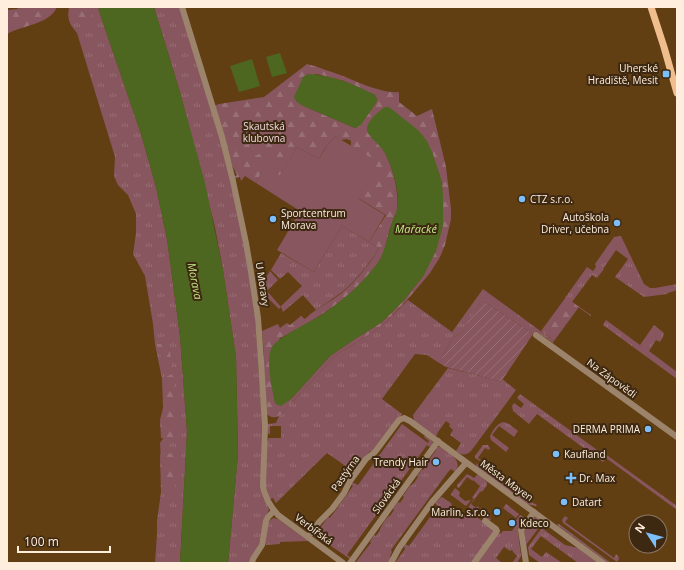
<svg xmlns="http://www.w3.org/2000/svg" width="684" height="570" font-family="'Open Sans',sans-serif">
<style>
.grass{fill:url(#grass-tufts)}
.forest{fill:url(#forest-firs);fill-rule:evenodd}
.park{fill:#87565f}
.garden{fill:url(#garden-furrows)}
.water{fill:#4e6720}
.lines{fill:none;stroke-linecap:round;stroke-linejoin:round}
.minor{stroke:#9c846c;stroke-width:6}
.major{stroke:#efbe8c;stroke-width:7}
.poi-dot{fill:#7cbef9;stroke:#3d2811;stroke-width:1.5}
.labels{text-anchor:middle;stroke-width:4;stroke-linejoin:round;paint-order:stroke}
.poi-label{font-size:10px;fill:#ffeede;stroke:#3d2811;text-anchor:start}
.park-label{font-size:10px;fill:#f4dce0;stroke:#3d2811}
.street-label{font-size:10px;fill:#ffeede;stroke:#3d2811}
.water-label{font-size:11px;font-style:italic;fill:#c3ea88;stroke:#3d2811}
</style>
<defs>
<pattern id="grass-tufts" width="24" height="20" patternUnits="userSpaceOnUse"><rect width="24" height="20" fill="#87565f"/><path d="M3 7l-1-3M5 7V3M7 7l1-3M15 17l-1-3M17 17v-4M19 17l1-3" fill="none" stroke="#996f76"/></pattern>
<pattern id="forest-firs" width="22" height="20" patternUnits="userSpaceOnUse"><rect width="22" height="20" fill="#87565f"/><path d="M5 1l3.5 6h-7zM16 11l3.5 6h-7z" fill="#996f76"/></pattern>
<pattern id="garden-furrows" width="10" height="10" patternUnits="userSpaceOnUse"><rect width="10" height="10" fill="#87565f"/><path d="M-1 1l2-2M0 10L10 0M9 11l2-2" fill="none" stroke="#996f76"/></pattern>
</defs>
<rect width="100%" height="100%" fill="#623e13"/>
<g class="grass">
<path d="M69,7H98L103,23L141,134L156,187L167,239L180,336L187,432L180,563H155L157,534V521L161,492L166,493L161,461L160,443L170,428L168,380L162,379L155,344L153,324L145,276L133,254L136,233V214L128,195L118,185L114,176L115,157L77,33C69,23 67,20 69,7Z"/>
<path d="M154,7H181L223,146L244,240L255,317L262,415L261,487L269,510L264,520L259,544L250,563H228L230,542L238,454L236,357L223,270L215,227L180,92Z"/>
<path d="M342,226L379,248C369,264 357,280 342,292C334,298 325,304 316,310L303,295L283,312L281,307L279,309L259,289L270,271L278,280L267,291L281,307V306L302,286L288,272L280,279L271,270L281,253L314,272Z"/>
<path d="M621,236L644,284L650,288H655L677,284V290L668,293L667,294L644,297L615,277L628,259L616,250L603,269H604L597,278L592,275L572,302L591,315V316L565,298L587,267L593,271L596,267L595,264L614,237Z"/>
<path d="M483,289L554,341L553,343L536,331L533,334L485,302L480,303L461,334L453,337L439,363L427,355L415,354L382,399L402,414L374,450L372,452L370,451L354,472L327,453L276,503L273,498L270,499L265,485L267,441L269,438H281V426H270V435L268,433V424L276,423L279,416L337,354L370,334L385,323L408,300L452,332Z"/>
<path d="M606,320L640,345L654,325L664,333L663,337L660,342L656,340L649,351L677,372V379L603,325Z"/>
<path d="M448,368L477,375L501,382L502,379L516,390L471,451C466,456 461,455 456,451L461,443L450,435L453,430L449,426L450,424L446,421L438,432L436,437L414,421L413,415Z"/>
<path d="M520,394L604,455L605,454L608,456L677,506V510L606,458L603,462L537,414L529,424L513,411L512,406L514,403L521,408L524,404L517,398Z"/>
<path d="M504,422L509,424L518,431L514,437L499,426L492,435L509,448L506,452L491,440L490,436C493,430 497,423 504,422Z"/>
<path d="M402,424L428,443L429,441L424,437L425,436L432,441L433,443L430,447L427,445L347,555L350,557V559L312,533L314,530L317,532L328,517L330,518L353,486L350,484L352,482L358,485Z"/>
<path d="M483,445H488L490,448L489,450L485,448L478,458L481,460L480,461L475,458V456Z"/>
<path d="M437,447H440C448,453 464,460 455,472L451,469L448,472L391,550L392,552L390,556L391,558L388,563H352L355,561L356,562L366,549L371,543L370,542L374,535L376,536L380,530V529L385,520L389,516H390L394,510L393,509L398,502L400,503L404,497L403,496L409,487L414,483L418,477L417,476L422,469L423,470L428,464L427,463L436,450L435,449Z"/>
<path d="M476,463L524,499L537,505L536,506L527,504L477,467Z"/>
<path d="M467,474L474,478L478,474L487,482V485L482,492L481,491L480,492L471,504L476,508L478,506L479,508L476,512L469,508V506L474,499L472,498L480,486L473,480V481L467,477L459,488L457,487V485Z"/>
<path d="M455,488L460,492L459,496L465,501L471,500L467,505L466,506L451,495V494Z"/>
<path d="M442,497L451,503L452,506L450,509L454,512L457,509L466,516L470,512L500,534L503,531H512L517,524L515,522L520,515L525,518L518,529V533L521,556L517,563H512L517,556L513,552V551L511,550L510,551L504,547L496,558L501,562L500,563H395L405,549L404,546L405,544L409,546L438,506L435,503L440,498Z"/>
<path d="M506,504L519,514L516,518L503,508Z"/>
<path d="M481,508L491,516L489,518L491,519L489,522L477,513Z"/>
<path d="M565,516L568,518L565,522L614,558L616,554L618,556L619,559L617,562L563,523L562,520Z"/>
<path d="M535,517L537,518L543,522L526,545L524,529L531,519Z"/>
<path d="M273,518L278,519L308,541L280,542V544L266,545L265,543C266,535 265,522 273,518Z"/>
<path d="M558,524H559L611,563H608L557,525Z"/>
<path d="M541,529H543L565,545L578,548L598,563H578L541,536L531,549L542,557L546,552L561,562L540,563L529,555L528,547Z"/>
</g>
<g class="forest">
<path d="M20,7H57C49,25 22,25 7,34V10L17,9Z"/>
<path d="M74,7H94V9L90,18L83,20H76L75,14Z"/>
<path d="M307,64C319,67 331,72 343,76C357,82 384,94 399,92V102L417,116L432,109L446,167L451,209V219L445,245L440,257L430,273L408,299L385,323L370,334L337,354L279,416C274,418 271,418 267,414L263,358L264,355L262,331L278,324L280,328L287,323L290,325L301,316L305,319C316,308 331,302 343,292C358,279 370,264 379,248L369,242L386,215L358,198L372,159L351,147V141L347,139L341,140L335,136L325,148L319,159L297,147L279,177L264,168L256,183L245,176L241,181L240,177L234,179V177L237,175L232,165L214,106L219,104L264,97ZM317,74L344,81L375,95L377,99L376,103L360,125L355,128L306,107L296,101L303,77ZM367,132L432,152L442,183L424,275L404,300L382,322L355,339L330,356L311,377L291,399L275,403L270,371L280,338C315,321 361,292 381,258C387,247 387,234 392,223C393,218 397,213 397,209C399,192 393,168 385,153C381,145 373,138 367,132Z"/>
<path d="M566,297L579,307L554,341L541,331Z"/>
<path d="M155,344H165L170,349L171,361V368L161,371C164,362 160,354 157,345Z"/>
<path d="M172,374C177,382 172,387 174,395C174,397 175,399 176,401C178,410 179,430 174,438H161L160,420L163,408L162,379Z"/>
<path d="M173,453C180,459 176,480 175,489L167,493H161L160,455Z"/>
</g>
<path class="park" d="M243,116L267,117V131L261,135L279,176L297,147L319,159L326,147L335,136L373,159L371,163L377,167L359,199L385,215L369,242L342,226L314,272L277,250L300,211L256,183L267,161L263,152L253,157L249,144L239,147V134H242Z"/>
<path class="garden" d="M482,302H485L533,334L501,382L477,375L446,367L439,363L453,337L461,334L472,314L480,303Z"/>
<g class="water">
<path d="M98,7H154L180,92L205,183L223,270L236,357L238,454L230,542L228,563H180L187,431L180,336L167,239L156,187L141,134L103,23Z"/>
<path d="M280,53L287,73L272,77L266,57Z"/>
<path d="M252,59L260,86L239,92L230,66Z"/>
<path d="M308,74C332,75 354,84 375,95L377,99L376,103L360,126L355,128L301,105L296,101L294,97L303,77Z"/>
<path d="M385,107H389L418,130L427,141L432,152L442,183L443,196V226L436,251L424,275L404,300L382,322L355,339L330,356L311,377L291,399L281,406L278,405L275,403C272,389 266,363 271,349C274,339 310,322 320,316C341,302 361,285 376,265C378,262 381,259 382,255C386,245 388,236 391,226C392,220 396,215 397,209C400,192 393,168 385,153C382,147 367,135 367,130C366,122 379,111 385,107Z"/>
</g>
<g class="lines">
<g class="minor">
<path d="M182,7L222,137L233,181L246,243L251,272L258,318L261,361L265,426L263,486L264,491L268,501L273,509L278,515L343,563"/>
<path d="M536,335L677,437"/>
<path d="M308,537L319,522L332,509L344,493L350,481L366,459L375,452L399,420L404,418L410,421L603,563"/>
<path d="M252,563L253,559L262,545L266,521L268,517L274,511"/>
<path d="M350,563L438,441"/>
<path d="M391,563L399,548L432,502L466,463"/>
<path d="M474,563L497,531L496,529L485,521"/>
<path d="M526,563L521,530L534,512"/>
</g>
<path class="major" d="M651,7L664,47L677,93"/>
</g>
<g class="poi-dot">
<rect x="662" y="70" width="8" height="8" rx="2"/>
<circle cx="522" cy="199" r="4"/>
<circle cx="273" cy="219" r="4"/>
<circle cx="617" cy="223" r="4"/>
<circle cx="648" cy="429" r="4"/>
<circle cx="556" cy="454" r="4"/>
<circle cx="436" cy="462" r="4"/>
<path d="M569 472h4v4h4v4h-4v4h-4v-4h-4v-4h4z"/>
<circle cx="564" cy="502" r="4"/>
<circle cx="497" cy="512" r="4"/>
<circle cx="512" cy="523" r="4"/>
</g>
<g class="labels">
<g class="poi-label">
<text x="658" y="72" text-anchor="end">Uherské<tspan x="658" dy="12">Hradiště, Mesit</tspan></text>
<text x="530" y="203">CTZ s.r.o.</text>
<text x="281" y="217">Sportcentrum<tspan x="281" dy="12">Morava</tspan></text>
<text x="609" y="221" text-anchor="end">Autoškola<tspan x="609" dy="12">Driver, učebna</tspan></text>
<text x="640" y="433" text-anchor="end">DERMA PRIMA</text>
<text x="564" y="458">Kaufland</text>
<text x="428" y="466" text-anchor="end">Trendy Hair</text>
<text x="579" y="482">Dr. Max</text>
<text x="572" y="506">Datart</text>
<text x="489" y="516" text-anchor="end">Marlin, s.r.o.</text>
<text x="520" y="527">Kdeco</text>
</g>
<g class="park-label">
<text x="264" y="130">Skautská<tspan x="264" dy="12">klubovna</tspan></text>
</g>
<g class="street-label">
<text transform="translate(263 284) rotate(81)" y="4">U Moravy</text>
<text transform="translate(612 378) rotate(36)" y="4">Na Zápovědi</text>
<text transform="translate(345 473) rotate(-55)" y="4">Pastýrna</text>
<text transform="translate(507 480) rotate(36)" y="4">Města Mayen</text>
<text transform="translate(386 496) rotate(-54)" y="4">Slovácká</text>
<text transform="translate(314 529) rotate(37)" y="4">Verbířská</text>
</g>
<g class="water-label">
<text x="416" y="233">Mařacké</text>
<text transform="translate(195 281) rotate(79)" y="4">Morava</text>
</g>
</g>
<rect width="684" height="570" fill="none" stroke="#ffeede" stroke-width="16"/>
<g transform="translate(648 534) rotate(306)"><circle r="19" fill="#3d2811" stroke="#8b7763"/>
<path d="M0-3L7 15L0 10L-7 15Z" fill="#7cbef9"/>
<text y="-6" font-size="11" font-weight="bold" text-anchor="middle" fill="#ffeede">N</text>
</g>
<path d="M18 546v6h92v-6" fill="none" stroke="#ffeede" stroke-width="2"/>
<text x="24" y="546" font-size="12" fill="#ffeede" stroke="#3d2811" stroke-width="3" paint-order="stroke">100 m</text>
</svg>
